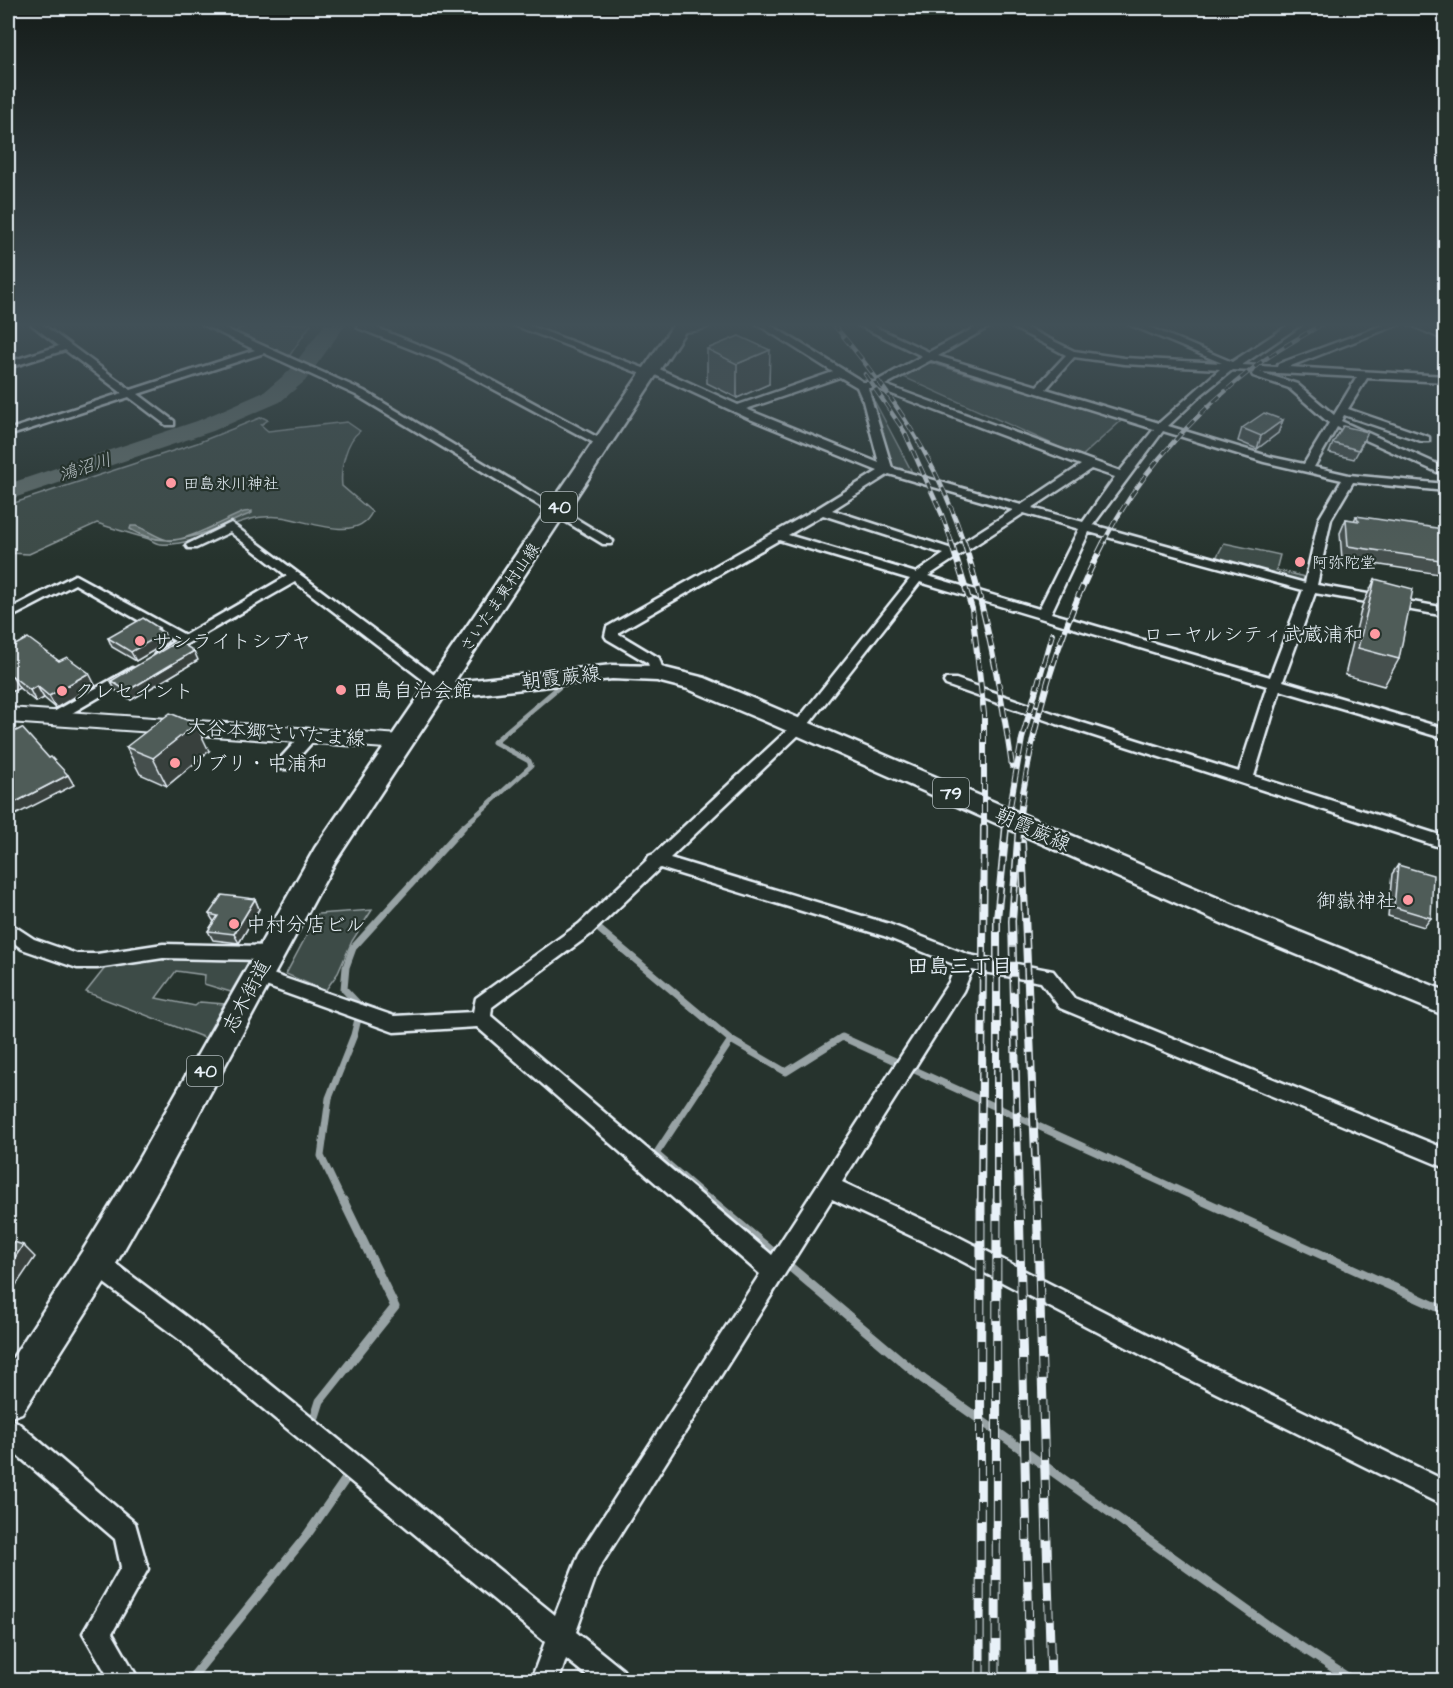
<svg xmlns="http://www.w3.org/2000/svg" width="1453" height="1688" font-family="'Architects Daughter','Klee One',sans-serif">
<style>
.green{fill:#3e4b47;stroke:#939ea0;stroke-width:1.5}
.water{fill:#636f6d;stroke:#98a3a5;stroke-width:1.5}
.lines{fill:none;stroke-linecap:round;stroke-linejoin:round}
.stream-far2{stroke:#98a3a5;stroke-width:5}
.stream-far1{stroke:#98a3a5;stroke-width:7}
.stream{stroke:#98a3a5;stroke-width:9}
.river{fill:#636f6d;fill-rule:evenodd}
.street-casing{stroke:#e8f1f8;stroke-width:5}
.secondary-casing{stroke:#e8f1f8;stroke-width:4}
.primary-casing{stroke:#e8f1f8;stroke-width:5}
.street{fill:#26332d;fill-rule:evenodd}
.secondary{fill:#26332d;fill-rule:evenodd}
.primary{fill:#26332d;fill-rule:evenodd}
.rail-far3-casing{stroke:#e8f1f8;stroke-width:4.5}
.rail-far2-casing{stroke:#e8f1f8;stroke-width:6}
.rail-far1-casing{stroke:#e8f1f8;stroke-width:8}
.rail-casing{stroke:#e8f1f8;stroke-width:9}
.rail-far3{stroke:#26332d;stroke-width:3;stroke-dasharray:9;stroke-linecap:butt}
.rail-far2{stroke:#26332d;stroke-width:4;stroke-dasharray:12;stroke-linecap:butt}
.rail-far1{stroke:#26332d;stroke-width:5;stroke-dasharray:15;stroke-linecap:butt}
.rail{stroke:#26332d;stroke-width:7;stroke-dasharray:20;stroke-linecap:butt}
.wall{fill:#454f4d;stroke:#e8f1f8;stroke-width:1.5}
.shaded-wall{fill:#38403e;stroke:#e8f1f8;stroke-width:1.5}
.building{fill:#505c59;stroke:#e8f1f8;stroke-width:1.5}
.poi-dot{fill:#ff9aa2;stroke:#26332d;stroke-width:2}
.labels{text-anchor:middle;stroke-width:4.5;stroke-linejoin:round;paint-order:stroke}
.far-poi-label{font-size:16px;fill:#e8f1f8;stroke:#26332d;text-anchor:start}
.far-street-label{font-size:16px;fill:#e8f1f8;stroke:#26332d}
.far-water-label{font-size:18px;font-style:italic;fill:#b3bdc0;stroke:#26332d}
.shield{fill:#26332d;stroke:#aeb8bb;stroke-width:1.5}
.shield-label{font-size:18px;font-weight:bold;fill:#e8f1f8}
.poi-label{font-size:20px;fill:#e8f1f8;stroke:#26332d;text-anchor:start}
.street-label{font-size:20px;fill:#e8f1f8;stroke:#26332d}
.neighbourhood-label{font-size:21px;font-weight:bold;fill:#e8f1f8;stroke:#26332d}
</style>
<rect width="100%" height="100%" fill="#26332d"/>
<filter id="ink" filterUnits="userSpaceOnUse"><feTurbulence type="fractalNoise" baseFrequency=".0167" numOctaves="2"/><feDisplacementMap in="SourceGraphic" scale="12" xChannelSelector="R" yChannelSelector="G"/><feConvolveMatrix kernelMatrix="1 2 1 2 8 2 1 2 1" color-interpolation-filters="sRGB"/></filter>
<g filter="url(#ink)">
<g class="green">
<path d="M253,324H311L288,358L232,332Z"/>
<path d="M924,361L1122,420L1081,457L899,375Z"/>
<path d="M875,402L913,474L890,469L871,403Z"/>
<path d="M262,417L268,420L261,425L268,431L347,422L360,431C346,441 340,469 342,486L372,512C357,545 305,519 280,517C236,512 204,547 161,544C156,544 153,541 149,539C132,534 114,529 97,523L29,554L8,553V505L197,443Z"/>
<path d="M1224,543L1280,555L1276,570L1305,577L1302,583L1215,560Z"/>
<path d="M372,910L352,941L338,973L325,991L286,974L318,914Z"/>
<path d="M156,959L249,961L231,992L204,984L205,975L176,971L156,998L195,1006L200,1002L224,1004L205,1038L86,992L105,968Z"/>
</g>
<path class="water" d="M252,511V513C212,529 171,555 130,529L131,526H136C146,529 156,537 167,540C183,544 227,518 244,512Z"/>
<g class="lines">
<path class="stream-far2" d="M461,829L531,766L529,761L494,742L559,687"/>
<g class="stream-far1">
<path d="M600,930L731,1040L786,1072L842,1037L1205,1202"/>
<path d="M343,1202L321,1156L329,1098L354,1035L361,1007L344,989L346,967L353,948L463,827"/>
<path d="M712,1202L656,1154L731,1040"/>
</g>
<g class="stream">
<path d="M711,1200L923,1379L1269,1626L1352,1680"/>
<path d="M1201,1200L1446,1311"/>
<path d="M315,1417L320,1401L395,1307L343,1200"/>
<path d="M190,1680L307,1535L345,1480"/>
</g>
<path class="river" d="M325,324H346L305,381L280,402L213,431L8,500V484L197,421L264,392L289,371Z"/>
<defs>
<g id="street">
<path d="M31,324H42L131,390L255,350L202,324H215L364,391L613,541L611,544H603L356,395L264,353L138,394L174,421V425H166L129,397L8,436V430L122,393L65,350L8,368V362L59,346Z"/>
<path d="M357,324H367L449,357L608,443L602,446L598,445L441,361L358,328Z"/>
<path d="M511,324H525L646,369L655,367L738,405L833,372L757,324H769L863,382H875L922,356L856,324H869L929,352L982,324H994L938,356L1037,386L1066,355L1006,324H1019L1074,351L1124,358L1222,363L1128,324H1142L1232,362L1290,324H1302L1242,365L1277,367L1278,364L1386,324H1400L1288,367L1446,376V382L1367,378L1348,409L1429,437V441H1421L1344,415L1341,421L1446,468V476L1337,427L1314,467L1349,475L1446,484V491L1353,482L1331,519L1317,585L1446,608V616L1315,593L1283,681L1446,729V739L1280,690L1254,776L1446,837V849L1057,724L946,685L944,682L946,679H956L1067,718L1239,772L1267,686L920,582L805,729L670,858L889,924L969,955L1053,971L1074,998L1446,1149V1168L1060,1008L1041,982L972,970L963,991L842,1182L951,1233L1200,1361L1446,1481V1507L1184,1377L935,1247L832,1199L598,1570L576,1632L623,1670L627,1680H592L566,1659L559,1680H531L545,1642L180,1340L88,1271L85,1263L88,1255L96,1252L104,1255L196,1324L555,1615L579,1554L760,1274L477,1027L394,1032L252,981L249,976L252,971L258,969L394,1016L473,1012L476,998L579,924L647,860L649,856L654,854L795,723L910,579L779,540L619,632V634L659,658L664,673L662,676H652L648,663L607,639L605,636L607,627L818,508L878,471L750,419L653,374L644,375ZM1074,357L1124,364L1220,369L1159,423L1046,389ZM931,360L1154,429L1120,471L885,385ZM1232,370L1255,371L1252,374L1253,376L1289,388L1329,423L1304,464L1271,457L1168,426L1202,394ZM1260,372L1357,377L1334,415L1297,384ZM840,377L857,387L863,401L879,463L746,409ZM868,388H876L1081,465L1021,505L892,468ZM1163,431L1264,462L1342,480L1319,519L1305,583L1093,525ZM1091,469L1115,477L1083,522L1032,508ZM889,474L1013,510L952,549L832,510ZM1024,513L1079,529L1039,609L928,576ZM823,515L944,554L916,573L788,535ZM1089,532L1303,590L1270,677L1051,613ZM660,868L884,936L956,965L949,982L772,1255L491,1016L492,1007L591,934Z"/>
<path d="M231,523L445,683L447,686L445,689H435L295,582L162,658L155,654L175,641L75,584L8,619V610L75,575L185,635L287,576L230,532L196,548H188L186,545Z"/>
<path d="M132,668L139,672L137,675L60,720L55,722L48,717L50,714Z"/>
<path d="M310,730L318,735L315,739L288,769H278L275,765L278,761L305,731Z"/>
<path d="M8,922L34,939L77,954H97L163,944L269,946L275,948L278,953L275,958L269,960L163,958L97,968H77L22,949L8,938Z"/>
<path d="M8,1419L17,1422L135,1523L148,1569L112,1633L139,1680H110L83,1633L121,1567L115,1539L8,1447Z"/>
</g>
<g id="secondary">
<path d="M713,324C705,331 681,335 673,328L679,324Z"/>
<path d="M1408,324H1427L1446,332V341Z"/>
<path d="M8,708L401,735L409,737L412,742L409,747L401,749L8,722Z"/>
</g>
<path id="primary" d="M674,324H690L454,682L612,665L657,666L705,678L1255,914L1446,991V1016L1235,929L767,722L688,689L657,681L612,679L443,698L335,862L161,1184L109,1276L22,1413L8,1418V1365L83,1250L137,1162L315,848Z"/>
</defs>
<use href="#street" class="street-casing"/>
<use href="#secondary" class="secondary-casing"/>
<use href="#primary" class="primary-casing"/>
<use href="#street" class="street"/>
<use href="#secondary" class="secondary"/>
<use href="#primary" class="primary"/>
<defs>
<g id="rail-far3">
<path d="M833,324C890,391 937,459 964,543"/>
<path d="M865,374L904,431L942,515L952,543"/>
<path d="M1103,543C1139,473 1194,414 1256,366C1276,350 1300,338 1322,324"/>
</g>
<g id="rail-far2">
<path d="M951,542L972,609L984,714V829"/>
<path d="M964,542C987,615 1001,690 1012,766"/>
<path d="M1006,829L1022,739L1052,634"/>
<path d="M1018,829C1030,728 1057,632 1104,542"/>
</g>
<g id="rail-far1">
<path d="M1019,827L1012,921L1019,1202"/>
<path d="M1022,843L1037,1202"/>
<path d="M981,1202L984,827"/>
<path d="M997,1202V919L1006,827"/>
</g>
<g id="rail">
<path d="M1019,1200L1030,1680"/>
<path d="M1037,1200L1051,1680"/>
<path d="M980,1680L981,1200"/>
<path d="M996,1680L997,1200"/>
</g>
</defs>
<use href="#rail-far3" class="rail-far3-casing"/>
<use href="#rail-far2" class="rail-far2-casing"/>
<use href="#rail-far1" class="rail-far1-casing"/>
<use href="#rail" class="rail-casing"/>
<use href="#rail-far3" class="rail-far3"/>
<use href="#rail-far2" class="rail-far2"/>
<use href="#rail-far1" class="rail-far1"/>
<use href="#rail" class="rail"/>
</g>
<g class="wall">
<path d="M739,336L769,384L737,398L707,383V349Z"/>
<path d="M1446,375V391L1441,384Z"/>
<path d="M1446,397V412L1441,407Z"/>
<path d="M1283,420L1278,433L1257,449L1238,441L1242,428Z"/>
<path d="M1364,441L1354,459L1329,453L1333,443Z"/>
<path d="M1356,516L1446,536L1445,575L1342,559L1340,533L1346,519L1354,521Z"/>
<path d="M1375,579L1399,659L1384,686L1345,675L1362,606Z"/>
<path d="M161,631L168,642L136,661L112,647L108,638Z"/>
<path d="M8,649L95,685L56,708L44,698L36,702L19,688L8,694Z"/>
<path d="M198,660L131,700L115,690L111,681Z"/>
<path d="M126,747L209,751L167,786L140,774Z"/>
<path d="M1398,865L1431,918L1424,927L1388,916L1392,874Z"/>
<path d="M255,899L259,909L239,943L213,940L208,931L214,922L209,914Z"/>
</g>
<g class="shaded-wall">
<path d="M770,350L769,384L737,398V364Z"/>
<path d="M1283,420L1278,433L1257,449L1261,436Z"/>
<path d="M159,628L162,634L164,633L168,642L136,661L131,652Z"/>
<path d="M194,651L198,660L131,700L127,691Z"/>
<path d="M89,673L95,685L56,708L49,696Z"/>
<path d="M12,676L19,688L8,694V678Z"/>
<path d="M37,686L44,698L36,702L30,690Z"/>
<path d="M196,724L209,751L167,786L153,758Z"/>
<path d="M68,775L74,785L13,816L8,808V806Z"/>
<path d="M255,899L259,909L239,943L234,934Z"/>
<path d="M23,1245L35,1257L8,1297V1268Z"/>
</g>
<g class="building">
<path d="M739,336L770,350L737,364L707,349Z"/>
<path d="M1264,413L1283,420L1261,436L1242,428Z"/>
<path d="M1343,426L1368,432L1358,450L1333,443Z"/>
<path d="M1356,516L1443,529L1446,536V561L1348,546L1346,519L1359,521Z"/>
<path d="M1375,579L1413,589L1399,659L1358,648Z"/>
<path d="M143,618L159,628L157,629L164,633L131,652L108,638Z"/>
<path d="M28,638L59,661L67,657L89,673L49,696L37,686L30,690L12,676L8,678V649Z"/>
<path d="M178,641L194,651L127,691L111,681Z"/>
<path d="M170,713L196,724L153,758L126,747Z"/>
<path d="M22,728L49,758L51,757L68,775L8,806V735Z"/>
<path d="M1398,865L1433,875L1431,918L1394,907Z"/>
<path d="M222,895L255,899L234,934L208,931L218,916L209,914Z"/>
<path d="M8,1240L23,1245L8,1268Z"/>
</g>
</g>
<linearGradient id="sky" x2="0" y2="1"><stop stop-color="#151c19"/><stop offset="0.58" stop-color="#415057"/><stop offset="1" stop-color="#415057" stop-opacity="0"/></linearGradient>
<rect width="1453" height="560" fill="url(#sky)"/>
<g class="poi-dot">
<circle cx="171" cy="483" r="6"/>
<circle cx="1300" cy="562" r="6"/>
<circle cx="1375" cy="634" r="6"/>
<circle cx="140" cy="641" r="6"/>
<circle cx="341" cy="690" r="6"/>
<circle cx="62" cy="691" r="6"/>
<circle cx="175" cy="763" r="6"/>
<circle cx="1408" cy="900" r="6"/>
<circle cx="234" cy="924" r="6"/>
</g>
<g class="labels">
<g class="far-poi-label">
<text x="183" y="489">田島氷川神社</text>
<text x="1312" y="568">阿弥陀堂</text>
</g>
<g class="far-street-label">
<text transform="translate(499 597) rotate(-56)" y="6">さいたま東村山線</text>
</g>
<g class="far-water-label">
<text transform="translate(85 467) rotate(-18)" y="6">鴻沼川</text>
</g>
<g class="shield">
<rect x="541" y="492" width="36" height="30" rx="4.5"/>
<rect x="933" y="778" width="36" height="30" rx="4.5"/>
<rect x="187" y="1056" width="36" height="30" rx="4.5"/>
</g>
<g class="shield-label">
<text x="559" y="513">40</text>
<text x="951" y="799">79</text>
<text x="205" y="1077">40</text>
</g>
<g class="poi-label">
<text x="1363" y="641" text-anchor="end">ローヤルシティ武蔵浦和</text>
<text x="152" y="648">サンライトシブヤ</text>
<text x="353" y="697">田島自治会館</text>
<text x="74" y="698">クレセイント</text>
<text x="187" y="770">リブリ・中浦和</text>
<text x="1396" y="907" text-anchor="end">御嶽神社</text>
<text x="246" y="931">中村分店ビル</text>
</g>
<g class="street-label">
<text transform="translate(561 677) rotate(-6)" y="7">朝霞蕨線</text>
<text transform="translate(276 732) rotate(4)" y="7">大谷本郷さいたま線</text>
<text transform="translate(1033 829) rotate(24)" y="7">朝霞蕨線</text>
<text transform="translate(246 996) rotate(-62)" y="7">志木街道</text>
</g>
<g class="neighbourhood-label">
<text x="960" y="973">田島三丁目</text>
</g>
</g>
<rect width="1453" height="1688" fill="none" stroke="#26332d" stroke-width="30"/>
<rect x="15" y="15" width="1423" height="1658" fill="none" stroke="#e8f1f8" stroke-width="2" filter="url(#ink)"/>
</svg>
